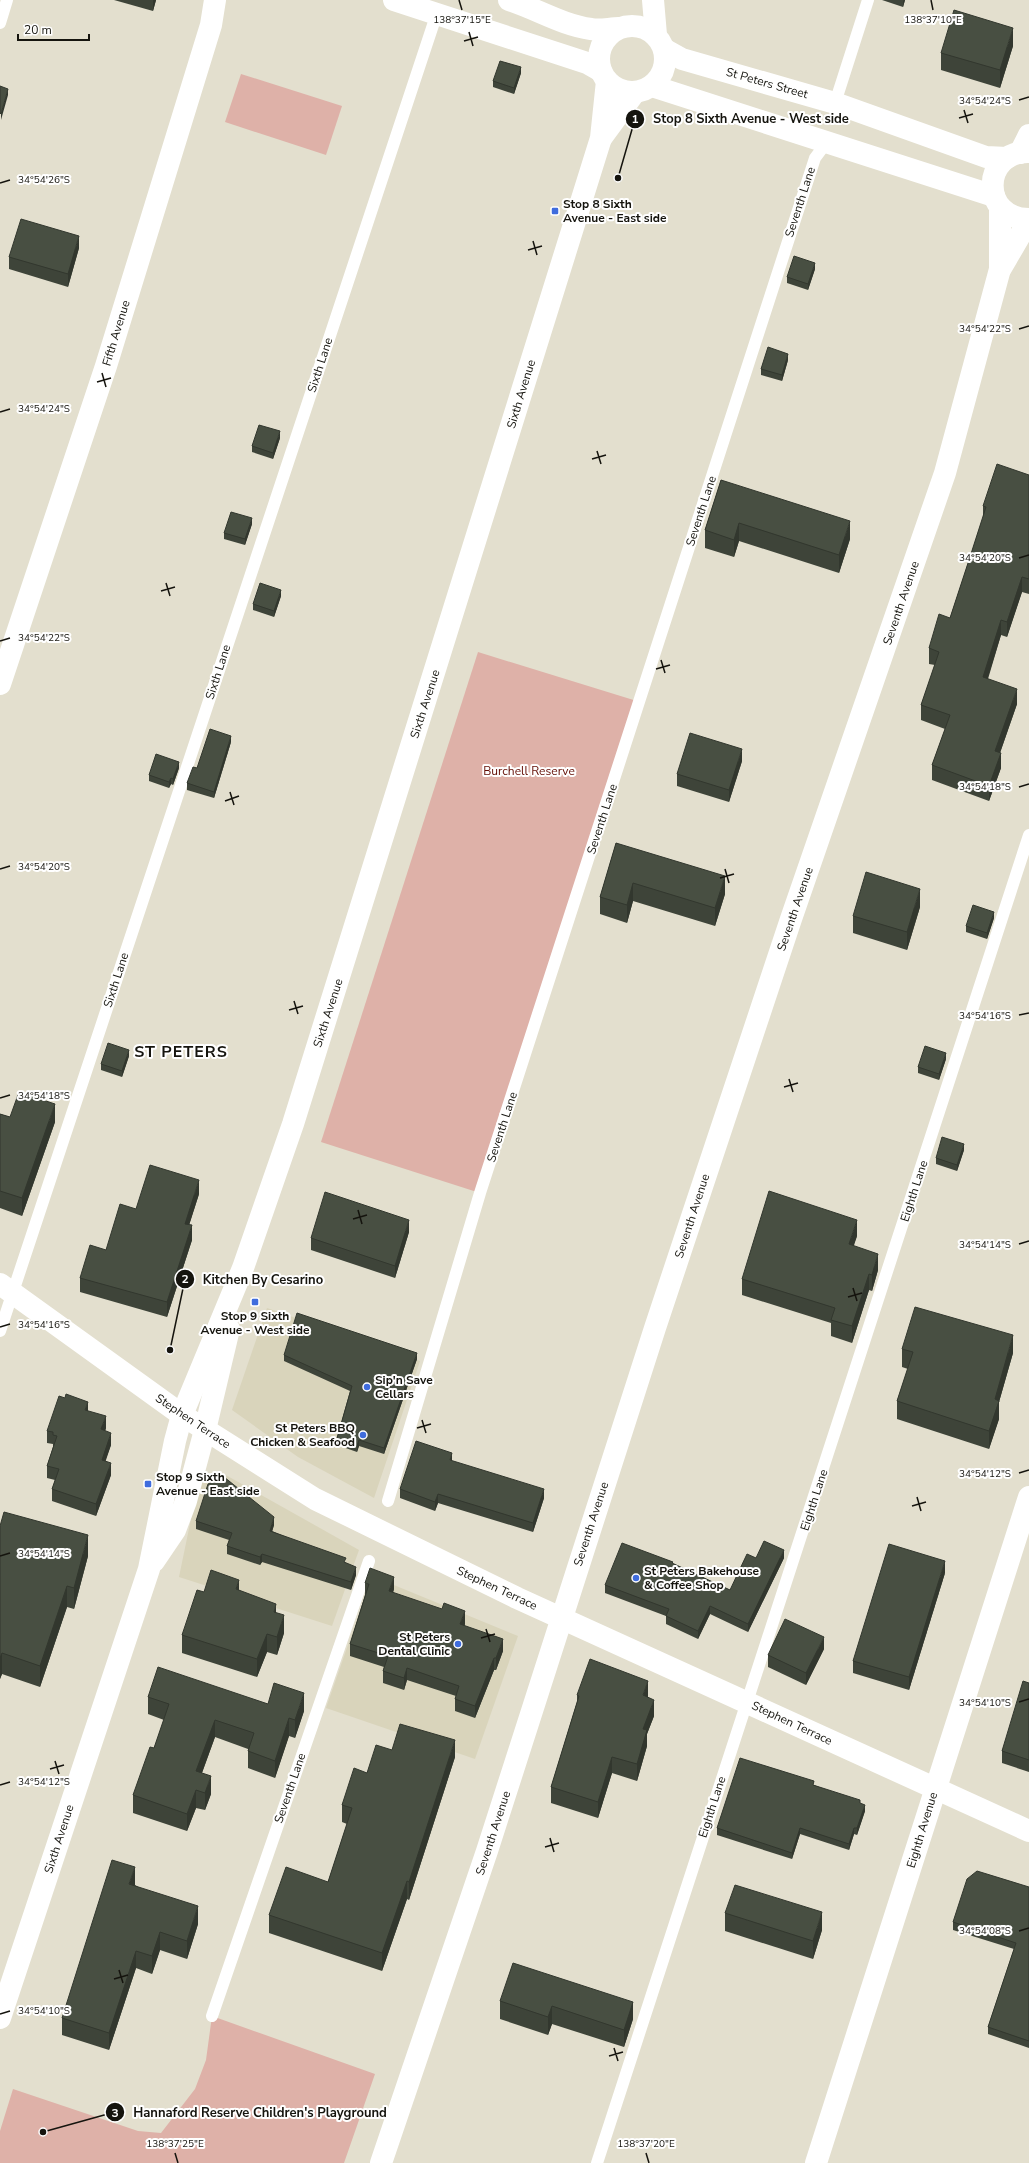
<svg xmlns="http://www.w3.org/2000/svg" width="1029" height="2163" font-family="'Nunito Sans',sans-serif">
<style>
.built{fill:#d9d4bb}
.green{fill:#deb1a8}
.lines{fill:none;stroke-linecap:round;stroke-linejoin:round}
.service{stroke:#fff;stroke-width:12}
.minor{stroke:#fff;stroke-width:22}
.secondary{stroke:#fff;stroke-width:22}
.wall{fill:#3e4439}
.shaded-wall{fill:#32372e}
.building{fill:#484f42;stroke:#32372e}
.ticks{fill:none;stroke:#15140e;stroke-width:1.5}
.poi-dot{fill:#3f6cdd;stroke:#fff;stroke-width:1.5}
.labels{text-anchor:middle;stroke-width:4;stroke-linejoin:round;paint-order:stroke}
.street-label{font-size:12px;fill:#15140e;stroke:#fff}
.poi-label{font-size:12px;font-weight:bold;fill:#15140e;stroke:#fff;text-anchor:start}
.park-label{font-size:12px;fill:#620c03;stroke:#fff}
.district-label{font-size:16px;font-weight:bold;letter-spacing:1px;fill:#15140e;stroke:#fff}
.ticks-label{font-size:10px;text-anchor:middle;fill:#15140e;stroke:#fff;stroke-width:4;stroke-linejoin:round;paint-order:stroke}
.leader{fill:none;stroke:#15140e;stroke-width:1.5}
.callout-dot{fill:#15140e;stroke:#fff;stroke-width:1.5}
.mark-label{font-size:12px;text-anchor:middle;font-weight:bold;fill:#fff}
.callout-label{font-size:13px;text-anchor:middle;font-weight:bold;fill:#15140e;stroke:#fff;stroke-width:4;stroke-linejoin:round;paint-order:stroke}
</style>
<rect width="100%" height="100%" fill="#e3dfce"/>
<g class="built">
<path d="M267,1308L420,1361L374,1498L298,1457L232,1410Z"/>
<path d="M224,1474L359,1550L332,1626L179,1577L198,1485L212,1476Z"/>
<path d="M372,1576L518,1636L475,1759L326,1708Z"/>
</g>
<g class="green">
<path d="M241,74L342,106L326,155L225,122Z"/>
<path d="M478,652L640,702L480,1193L321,1142Z"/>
<path d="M212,2016L375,2074L344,2163H0V2131L13,2089L138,2131L161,2133L195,2089L206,2060Z"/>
</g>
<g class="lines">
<g class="service">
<path d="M0,23L7,0"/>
<path d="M835,103L868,0"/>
<path d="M0,1331L437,13"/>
<path d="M388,1501L480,1193L815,158L827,142"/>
<path d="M212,2016L369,1561"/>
<path d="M597,2163L1029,835"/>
</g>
<g class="minor">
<path d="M394,0L587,63L601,71"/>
<path d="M509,0C537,9 562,25 591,29C600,31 610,28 619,28"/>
<path d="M653,0L656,35"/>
<circle cx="632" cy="59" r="33"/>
<path d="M664,49L682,59L835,103L986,157L1007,158"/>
<path d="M652,86L994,196"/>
<path d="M602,137L635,92"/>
<path d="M1029,152C981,151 980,219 1029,219"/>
<path d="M1020,153L1029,135"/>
<path d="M1001,268L1029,220"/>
<path d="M0,684L106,366L211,25L215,0"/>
<path d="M154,1561L175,1530L186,1501L205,1430L229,1329"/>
<path d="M0,2018L149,1569L175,1441L182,1415L243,1268L293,1124L601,138L607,81"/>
<path d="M381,2163L487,1851L655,1328L791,919L945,473L1000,269V208"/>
<path d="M816,2163L1029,1497"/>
</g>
<path class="secondary" d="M0,1284L182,1415L315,1499L517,1598L1029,1831"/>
</g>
<g class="wall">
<path d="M114,0H156L153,11Z"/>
<path d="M882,0H905L903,7Z"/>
<path d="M1013,46L1000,88L941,70V53Z"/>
<path d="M521,73L514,94L493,87V81Z"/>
<path d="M79,248L68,287L9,269V257Z"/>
<path d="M815,269L808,290L787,283V277Z"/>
<path d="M788,360L782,381L761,375V369Z"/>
<path d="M280,438L273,459L252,452V446Z"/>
<path d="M1029,475V594L1022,592L1007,637L1001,635L988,679L1017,704L1000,753L1001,768L989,801L932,780V765L945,729L921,720V705L935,665L929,664V648L950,618L969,560L983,518V506Z"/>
<path d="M721,480L850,539L839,573L739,541L734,557L705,548V530Z"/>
<path d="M252,524L245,545L224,539V533Z"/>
<path d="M281,596L274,617L253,610V604Z"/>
<path d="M231,742L214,798L187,790V783L197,768Z"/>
<path d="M742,761L729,802L677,786V774Z"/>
<path d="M179,768L173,785L171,784L169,788L149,781V775Z"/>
<path d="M616,843L725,894L715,926L633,901L627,923L600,914V897Z"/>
<path d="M920,907L907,950L853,933V916Z"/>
<path d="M994,918L987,939L966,932V926Z"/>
<path d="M129,1056L122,1077L101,1070V1064Z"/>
<path d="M946,1059L939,1080L918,1073V1067Z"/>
<path d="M0,1114L10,1117L55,1122L22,1216L0,1208Z"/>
<path d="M964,1150L957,1171L936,1164V1158Z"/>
<path d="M199,1194L189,1225L192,1240L167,1317L80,1292V1278L106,1250L136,1209Z"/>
<path d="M409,1232L395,1278L311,1250V1238Z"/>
<path d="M857,1236L853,1246L878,1270L872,1291L869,1290L852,1343L831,1336V1323L742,1295V1279Z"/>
<path d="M902,1349L1013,1353L999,1402V1419L989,1449L897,1419V1401L908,1369L902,1367Z"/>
<path d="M284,1355L417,1359L384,1454L359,1446L357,1452L337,1445V1438L350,1391L284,1361Z"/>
<path d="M88,1411L106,1428L105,1431L111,1445L105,1461L111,1475L96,1516L52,1501V1489L55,1480L47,1478V1466L53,1447V1444L47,1443V1431Z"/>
<path d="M452,1461L544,1498L533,1532L438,1503L435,1511L400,1498V1489Z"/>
<path d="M196,1521L274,1525L272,1531L346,1563L356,1575L351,1590L262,1562L260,1565L227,1554V1546L229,1540L196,1529Z"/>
<path d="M0,1526L88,1556L74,1609L67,1607L40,1687L2,1674L0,1679Z"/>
<path d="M756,1558H784L748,1632L710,1614L698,1639L666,1624V1616L605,1593V1585L673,1564L730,1590Z"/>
<path d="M945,1573L909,1690L853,1673V1661Z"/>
<path d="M365,1583L394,1589L393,1593L465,1624L464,1626L503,1651L496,1670H494L475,1718L455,1711V1699L456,1696L407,1680L404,1690L383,1683V1671L384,1667L350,1656V1644L365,1595Z"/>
<path d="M239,1590L276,1613L284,1633L277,1655L267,1652L257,1677L182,1653V1635L204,1592Z"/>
<path d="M824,1649L806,1685L768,1667V1655Z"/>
<path d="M1029,1683V1772L1002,1763V1751Z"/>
<path d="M577,1695L648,1697L654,1716L647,1734V1746L637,1781L612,1773L598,1818L551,1803V1787L577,1702Z"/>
<path d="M148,1697L268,1704L304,1711L295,1738L289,1736L275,1778L248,1768V1749L215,1737L202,1773L211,1794L205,1810L196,1808L187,1831L133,1813V1795L154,1748L164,1720L148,1714Z"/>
<path d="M392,1750L455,1757L409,1900L407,1899L382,1971L269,1933V1915L328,1882L347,1824L342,1822V1805L367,1773Z"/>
<path d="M814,1785L860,1803L865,1811L857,1835L854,1834L849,1850L800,1834L792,1859L717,1835V1828Z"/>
<path d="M135,1885L198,1924L187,1959L160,1950L152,1974L136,1968L109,2050L62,2035V2018Z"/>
<path d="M1029,1887V2048L988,2034V2027L1014,1949L953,1930V1922Z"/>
<path d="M725,1913L822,1930L813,1959L725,1931Z"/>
<path d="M500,2001L633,2002V2019L624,2047L552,2024L548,2035L500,2019Z"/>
</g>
<g class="shaded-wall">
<path d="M153,0H156L153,11Z"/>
<path d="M904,0H905L903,7V1Z"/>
<path d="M1013,28V46L1000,88V70Z"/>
<path d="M521,67V73L514,94V88Z"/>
<path d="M8,89V95L1,120V114Z"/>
<path d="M79,236V248L68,287V274Z"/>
<path d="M815,263V269L808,290V284Z"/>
<path d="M788,354V360L782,381V375Z"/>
<path d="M280,431V438L273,459V453Z"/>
<path d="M252,518V524L245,545V539Z"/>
<path d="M850,521V539L839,573V555Z"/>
<path d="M739,523V541L734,557V540Z"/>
<path d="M1022,577V592L1007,637V622Z"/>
<path d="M281,590V596L274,617V611Z"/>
<path d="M1001,620V635L983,693V677Z"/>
<path d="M1017,689V704L995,767V751Z"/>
<path d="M231,736V742L214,798V792Z"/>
<path d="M742,749V761L729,802V790Z"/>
<path d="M1001,753V768L989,801V786Z"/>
<path d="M179,762V768L173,785V779Z"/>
<path d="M171,778V784L169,788V782Z"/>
<path d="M725,876V894L715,926V908Z"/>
<path d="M633,883V901L627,923V905Z"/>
<path d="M920,889V907L907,950V932Z"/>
<path d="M994,912V918L987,939V933Z"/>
<path d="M129,1050V1056L122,1077V1071Z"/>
<path d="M946,1053V1059L939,1080V1074Z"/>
<path d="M55,1104V1122L22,1216V1198Z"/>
<path d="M964,1144V1150L957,1171V1165Z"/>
<path d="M199,1180V1194L185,1238V1224Z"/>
<path d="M409,1220V1232L395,1278V1266Z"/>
<path d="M857,1220V1236L849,1261V1244Z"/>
<path d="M192,1225V1240L167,1317V1302Z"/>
<path d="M878,1254V1270L872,1291V1275Z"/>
<path d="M869,1274V1290L852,1343V1326Z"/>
<path d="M1013,1335V1353L999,1402V1419L989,1449V1431L995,1399Z"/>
<path d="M417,1353V1359L384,1454V1448Z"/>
<path d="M88,1402V1414L85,1410Z"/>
<path d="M106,1416V1428L101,1442V1429Z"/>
<path d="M111,1433V1445L102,1472V1460Z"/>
<path d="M359,1440V1446L357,1452V1446Z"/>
<path d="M452,1453V1462L450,1460Z"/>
<path d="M111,1463V1475L96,1516V1504Z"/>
<path d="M544,1489V1498L533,1532V1523Z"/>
<path d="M438,1494V1503L435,1511V1502Z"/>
<path d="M274,1517V1525L270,1539V1531Z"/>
<path d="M88,1535V1556L74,1609V1588Z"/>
<path d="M784,1550V1558L748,1632V1624Z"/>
<path d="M262,1554V1562L260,1565V1557Z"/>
<path d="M945,1561V1573L909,1690V1677Z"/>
<path d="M356,1567V1575L351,1590V1582Z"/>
<path d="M394,1577V1589L389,1603V1591Z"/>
<path d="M239,1580V1598L236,1589Z"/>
<path d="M67,1586V1607L40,1687V1666Z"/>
<path d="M276,1604V1622L274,1612Z"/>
<path d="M710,1606V1614L698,1639V1631Z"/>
<path d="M465,1611V1624L460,1637V1624Z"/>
<path d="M284,1615V1633L277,1655V1637Z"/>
<path d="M267,1634V1652L257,1677V1659Z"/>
<path d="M824,1637V1649L806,1685V1673Z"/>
<path d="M503,1639V1651L496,1670V1658Z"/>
<path d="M2,1653V1674L0,1679V1658Z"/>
<path d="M494,1658V1670L475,1718V1706Z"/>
<path d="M407,1668V1680L404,1690V1678Z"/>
<path d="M648,1681V1697L643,1712V1695Z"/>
<path d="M304,1693V1711L295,1738V1720Z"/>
<path d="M654,1700V1716L647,1734V1746L637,1781V1764L643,1729Z"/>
<path d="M289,1718V1736L275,1778V1761Z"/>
<path d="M215,1720V1737L196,1789V1771Z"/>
<path d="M455,1740V1757L409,1900V1882Z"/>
<path d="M612,1757V1773L598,1818V1802Z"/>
<path d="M211,1776V1794L205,1810V1793Z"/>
<path d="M196,1790V1808L187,1831V1814Z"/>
<path d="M865,1805V1811L857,1835V1828Z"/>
<path d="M800,1828V1834L792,1859V1853Z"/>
<path d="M854,1828V1834L849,1850V1844Z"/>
<path d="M135,1867V1885L129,1902V1884Z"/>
<path d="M407,1881V1899L382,1971V1953Z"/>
<path d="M198,1906V1924L187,1959V1941Z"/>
<path d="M822,1912V1930L813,1959V1941Z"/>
<path d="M160,1932V1950L152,1974V1956Z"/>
<path d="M136,1951V1968L109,2050V2033Z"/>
<path d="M633,2002V2019L624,2047V2030Z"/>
<path d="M552,2006V2024L548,2035V2017Z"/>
</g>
<g class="building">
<path d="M954,10L1013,28L1000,70L941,53Z"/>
<path d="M500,61L521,67L514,88L493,81Z"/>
<path d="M0,86L8,89L1,114L0,113Z"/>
<path d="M21,219L79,236L68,274L9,257Z"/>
<path d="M794,256L815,263L808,284L787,277Z"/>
<path d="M768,347L788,354L782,375L761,369Z"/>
<path d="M259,425L280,431L273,453L252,446Z"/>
<path d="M997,464L1029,475V579L1022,577L1007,622L1001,620L983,677L1017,689L995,751L1001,753L989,786L932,765L950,715L921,705L939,652L929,648L939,614L950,618L969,560L986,507L983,506Z"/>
<path d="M721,480L850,521L839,555L739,523L734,540L705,530Z"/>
<path d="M231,512L252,518L245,539L224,533Z"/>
<path d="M260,583L281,590L274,611L253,604Z"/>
<path d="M210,729L231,736L214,792L187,783L193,767L197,768Z"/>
<path d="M690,733L742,749L729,790L677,774Z"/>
<path d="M156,754L179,762L173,779L171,778L169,782L149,775Z"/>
<path d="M616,843L725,876L715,908L633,883L627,905L600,897Z"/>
<path d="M866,872L920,889L907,932L853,916Z"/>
<path d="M973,905L994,912L987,933L966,926Z"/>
<path d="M108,1043L129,1050L122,1071L101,1064Z"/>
<path d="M925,1046L946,1053L939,1074L918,1067Z"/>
<path d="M19,1092L55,1104L22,1198L0,1191V1114L10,1117Z"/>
<path d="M942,1137L964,1144L957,1165L936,1158Z"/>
<path d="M150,1165L199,1180L185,1224L192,1225L167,1302L80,1278L90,1245L106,1250L120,1204L136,1209Z"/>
<path d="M769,1191L857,1220L849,1244L878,1254L872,1275L869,1274L852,1326L831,1320L835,1308L742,1279Z"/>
<path d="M325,1192L409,1220L395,1266L311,1238Z"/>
<path d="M915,1307L1013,1335L995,1399L999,1401L989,1431L897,1401L913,1352L902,1349Z"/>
<path d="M297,1313L417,1353L384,1448L359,1440L357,1446L337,1438L352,1386L284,1355Z"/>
<path d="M66,1394L88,1402L85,1410L106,1416L101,1429L111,1433L102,1460L111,1463L96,1504L52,1489L59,1469L47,1466L57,1436L53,1435V1432L47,1431L59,1396L65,1398Z"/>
<path d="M416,1441L452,1453L450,1460L544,1489L533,1523L438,1494L435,1502L400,1489Z"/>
<path d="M224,1477L274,1517L270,1531L346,1558L344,1562L356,1567L351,1582L262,1554L260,1557L227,1546L232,1533L196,1521L208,1484Z"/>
<path d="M4,1512L88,1535L74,1588L67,1586L40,1666L2,1653L0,1658V1526Z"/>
<path d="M764,1541L784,1550L748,1624L710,1606L698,1631L666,1616L669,1609L605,1585L622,1543L673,1562L672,1563L730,1590L747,1554L756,1558Z"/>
<path d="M889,1544L945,1561L909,1677L853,1661Z"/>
<path d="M370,1568L394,1577L389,1591L442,1609L444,1603L465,1611L460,1624L503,1639L496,1658H494L475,1706L455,1699L459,1686L407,1668L404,1678L383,1671L388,1656L350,1644L369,1584L365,1583Z"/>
<path d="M211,1570L239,1580L236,1589L276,1604L274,1612L284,1615L277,1637L267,1634L257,1659L182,1635L197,1590L204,1592Z"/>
<path d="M785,1619L824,1637L806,1673L768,1655Z"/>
<path d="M590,1659L648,1681L643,1695L654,1700L643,1729L647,1730L637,1764L612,1757L598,1802L551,1787L579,1696L577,1695Z"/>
<path d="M158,1667L268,1704L274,1683L304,1693L295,1720L289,1718L275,1761L248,1751L254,1733L215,1720L196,1771L211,1776L205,1793L196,1790L187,1814L133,1795L150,1747L154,1748L169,1704L148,1697Z"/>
<path d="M1023,1681L1029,1683V1760L1002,1751Z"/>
<path d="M400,1724L455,1740L409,1882L407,1881L382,1953L269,1915L286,1867L328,1882L352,1808L342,1805L354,1768L367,1773L376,1745L392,1750Z"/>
<path d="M740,1758L814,1781L813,1785L860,1800V1803L865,1805L857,1828H854L849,1844L800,1828L792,1853L717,1828Z"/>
<path d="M112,1860L135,1867L129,1884L198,1906L187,1941L160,1932L152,1956L136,1951L109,2033L62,2018Z"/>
<path d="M977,1871L1029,1887V2041L988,2027L1016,1943L953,1922L967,1879Z"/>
<path d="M735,1885L822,1912L813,1941L725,1913Z"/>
<path d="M513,1963L633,2002L624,2030L552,2006L548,2017L500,2001Z"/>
</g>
<path class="ticks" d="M459,0L462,10M931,0L933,10M469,32L473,46M464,41L478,37M1019,100L1029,97M964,110L968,123M959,118L973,114M0,183L10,180M533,241L537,255M528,250L542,246M1019,329L1029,326M102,373L106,387M97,382L111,378M0,412L10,409M597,451L601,464M592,459L606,455M1019,558L1029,555M166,583L170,596M161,591L175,587M0,641L10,638M661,660L665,673M656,669L670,665M1019,787L1029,784M230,792L234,805M225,801L239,796M0,869L10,866M725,869L729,883M720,878L734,874M294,1001L298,1014M289,1010L303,1006M1019,1015L1029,1013M789,1079L793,1092M784,1087L798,1083M0,1098L10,1095M358,1210L362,1224M353,1219L367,1215M1019,1244L1029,1241M853,1288L857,1301M848,1297L862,1293M0,1327L10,1324M422,1420L426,1433M417,1428L431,1424M1019,1473L1029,1470M917,1497L921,1511M912,1506L926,1502M0,1556L10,1553M486,1629L490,1642M481,1638L495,1634M1019,1702L1029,1699M55,1761L59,1774M50,1769L64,1765M0,1785L10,1782M550,1838L554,1852M545,1847L559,1843M1019,1931L1029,1928M119,1970L123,1983M114,1979L128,1975M0,2014L10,2011M614,2048L618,2061M609,2056L623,2052M175,2153L178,2163M646,2153L649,2163"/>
<g class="poi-dot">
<rect x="551" y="207" width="8" height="8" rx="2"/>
<rect x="251" y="1298" width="8" height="8" rx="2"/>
<circle cx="367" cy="1387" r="4"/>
<circle cx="363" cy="1435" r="4"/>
<rect x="144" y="1480" width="8" height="8" rx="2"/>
<circle cx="636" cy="1578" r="4"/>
<circle cx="458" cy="1644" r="4"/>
</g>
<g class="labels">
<g class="street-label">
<text transform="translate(767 83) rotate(16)" y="4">St Peters Street</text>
<text transform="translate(800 202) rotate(-72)" y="4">Seventh Lane</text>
<text transform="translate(116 333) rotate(-73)" y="4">Fifth Avenue</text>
<text transform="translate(320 365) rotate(-72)" y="4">Sixth Lane</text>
<text transform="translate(521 394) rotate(-73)" y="4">Sixth Avenue</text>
<text transform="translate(701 511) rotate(-72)" y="4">Seventh Lane</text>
<text transform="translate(901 603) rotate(-71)" y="4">Seventh Avenue</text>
<text transform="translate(218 672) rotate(-72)" y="4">Sixth Lane</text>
<text transform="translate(425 704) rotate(-72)" y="4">Sixth Avenue</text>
<text transform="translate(602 819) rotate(-72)" y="4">Seventh Lane</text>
<text transform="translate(795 909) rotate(-71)" y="4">Seventh Avenue</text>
<text transform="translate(116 980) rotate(-72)" y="4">Sixth Lane</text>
<text transform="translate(328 1013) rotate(-72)" y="4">Sixth Avenue</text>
<text transform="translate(502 1127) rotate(-72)" y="4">Seventh Lane</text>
<text transform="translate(914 1191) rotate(-72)" y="4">Eighth Lane</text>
<text transform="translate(692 1216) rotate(-72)" y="4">Seventh Avenue</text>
<text transform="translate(193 1421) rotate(34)" y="4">Stephen Terrace</text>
<text transform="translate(814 1500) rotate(-72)" y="4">Eighth Lane</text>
<text transform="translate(591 1524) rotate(-72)" y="4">Seventh Avenue</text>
<text transform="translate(497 1588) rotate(25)" y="4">Stephen Terrace</text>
<text transform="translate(792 1723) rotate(25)" y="4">Stephen Terrace</text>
<text transform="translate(290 1788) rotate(-71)" y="4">Seventh Lane</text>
<text transform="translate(712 1807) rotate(-72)" y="4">Eighth Lane</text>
<text transform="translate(922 1830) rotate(-73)" y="4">Eighth Avenue</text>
<text transform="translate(493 1833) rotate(-72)" y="4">Seventh Avenue</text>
<text transform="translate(59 1839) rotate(-72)" y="4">Sixth Avenue</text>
</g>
<g class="poi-label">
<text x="563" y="208">Stop 8 Sixth<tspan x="563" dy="14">Avenue - East side</tspan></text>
<text x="255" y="1320" text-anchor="middle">Stop 9 Sixth<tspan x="255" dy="14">Avenue - West side</tspan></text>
<text x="375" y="1384">Sip'n Save<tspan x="375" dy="14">Cellars</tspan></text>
<text x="355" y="1432" text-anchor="end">St Peters BBQ<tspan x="355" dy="14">Chicken &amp; Seafood</tspan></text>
<text x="156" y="1481">Stop 9 Sixth<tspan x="156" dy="14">Avenue - East side</tspan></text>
<text x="644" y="1575">St Peters Bakehouse<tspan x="644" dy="14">&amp; Coffee Shop</tspan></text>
<text x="450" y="1641" text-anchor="end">St Peters<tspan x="450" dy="14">Dental Clinic</tspan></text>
</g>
<g class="park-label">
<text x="529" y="775">Burchell Reserve</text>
</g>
<g class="district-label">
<text x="181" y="1057">ST PETERS</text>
</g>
</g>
<g class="ticks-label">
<text x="462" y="23">138°37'15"E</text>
<text x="933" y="23">138°37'10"E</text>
<text x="985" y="104">34°54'24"S</text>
<text x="44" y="183">34°54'26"S</text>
<text x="985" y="332">34°54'22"S</text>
<text x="44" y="412">34°54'24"S</text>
<text x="985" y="561">34°54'20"S</text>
<text x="44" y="641">34°54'22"S</text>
<text x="985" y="790">34°54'18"S</text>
<text x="44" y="870">34°54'20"S</text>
<text x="985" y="1019">34°54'16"S</text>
<text x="44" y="1099">34°54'18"S</text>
<text x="985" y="1248">34°54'14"S</text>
<text x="44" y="1328">34°54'16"S</text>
<text x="985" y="1477">34°54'12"S</text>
<text x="44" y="1557">34°54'14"S</text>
<text x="985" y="1706">34°54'10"S</text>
<text x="44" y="1785">34°54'12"S</text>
<text x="985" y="1934">34°54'08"S</text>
<text x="44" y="2014">34°54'10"S</text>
<text x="175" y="2147">138°37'25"E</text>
<text x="646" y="2147">138°37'20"E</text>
</g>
<path class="leader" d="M618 178L635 119M170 1350L185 1279M43 2132L115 2112"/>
<g class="callout-dot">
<circle cx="618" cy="178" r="4"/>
<circle cx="170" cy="1350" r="4"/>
<circle cx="43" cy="2132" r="4"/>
<circle cx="635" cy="119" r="10"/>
<circle cx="185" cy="1279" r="10"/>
<circle cx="115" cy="2112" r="10"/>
</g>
<g class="mark-label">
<text x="635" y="123">1</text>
<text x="185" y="1283">2</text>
<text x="115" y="2117">3</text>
</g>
<g class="callout-label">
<text x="751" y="123">Stop 8 Sixth Avenue - West side</text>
<text x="263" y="1284">Kitchen By Cesarino</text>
<text x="260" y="2117">Hannaford Reserve Children's Playground</text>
</g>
<path d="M18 34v6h71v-6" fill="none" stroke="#15140e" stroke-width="2"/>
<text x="24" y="34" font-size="12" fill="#15140e" stroke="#ffffff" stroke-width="3" paint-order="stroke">20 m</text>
</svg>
